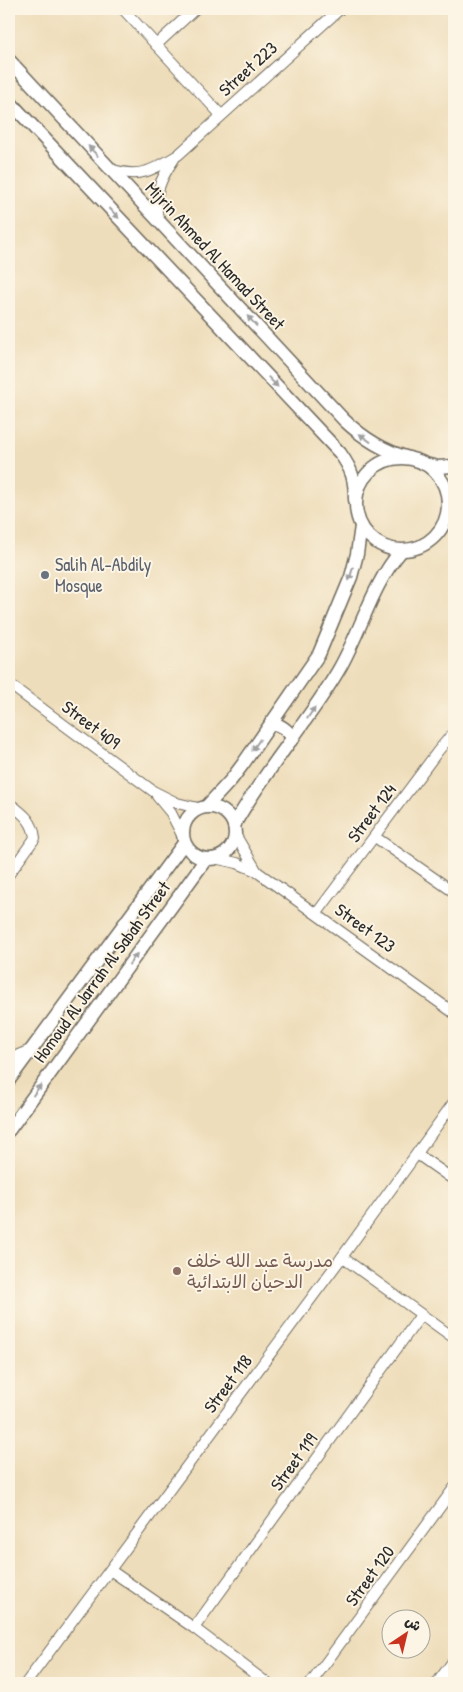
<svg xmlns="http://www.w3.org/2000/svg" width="463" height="1692" font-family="'Patrick Hand','Playpen Sans Arabic',sans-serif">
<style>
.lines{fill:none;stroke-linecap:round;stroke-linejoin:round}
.minor-casing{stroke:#6f695d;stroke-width:12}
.tertiary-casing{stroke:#6f695d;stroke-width:15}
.minor{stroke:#fff;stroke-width:10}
.tertiary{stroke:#fff;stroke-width:12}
.oneway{fill:#a0a0a0}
.worship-dot{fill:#6b7280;stroke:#fcf5e5;stroke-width:2}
.education-dot{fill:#8d6e63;stroke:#fcf5e5;stroke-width:2}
.labels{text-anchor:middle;stroke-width:4;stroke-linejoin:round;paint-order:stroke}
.street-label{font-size:18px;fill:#2b2b2b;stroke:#fcf5e5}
.worship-label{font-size:18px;fill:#5b616d;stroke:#fcf5e5;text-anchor:start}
.education-label{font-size:18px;fill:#785e54;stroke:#fcf5e5;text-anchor:start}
</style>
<rect width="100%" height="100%" fill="#fcf5e5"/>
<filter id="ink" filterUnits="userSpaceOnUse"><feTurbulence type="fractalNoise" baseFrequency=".02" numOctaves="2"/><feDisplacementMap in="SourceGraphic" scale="10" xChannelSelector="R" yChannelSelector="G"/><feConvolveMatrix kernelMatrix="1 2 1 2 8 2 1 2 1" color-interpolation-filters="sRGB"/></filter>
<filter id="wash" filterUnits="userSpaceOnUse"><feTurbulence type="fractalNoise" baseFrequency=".0096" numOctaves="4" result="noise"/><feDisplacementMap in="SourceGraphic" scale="20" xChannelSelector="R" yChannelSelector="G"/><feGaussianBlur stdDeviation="1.12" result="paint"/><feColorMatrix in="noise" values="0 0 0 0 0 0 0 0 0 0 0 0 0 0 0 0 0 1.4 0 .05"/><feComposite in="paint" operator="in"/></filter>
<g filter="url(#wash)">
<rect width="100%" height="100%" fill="#eeddba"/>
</g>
<g filter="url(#ink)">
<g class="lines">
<defs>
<g id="minor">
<path d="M123,9L221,115"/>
<path d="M156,45L195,9"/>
<path d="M110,169C140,179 153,170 178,155L340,9"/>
<path d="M158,220C154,194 159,181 174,159"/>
<path d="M9,684L153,791L177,803L198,808"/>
<path d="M157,796L171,813L182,835"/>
<path d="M9,803C22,813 33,820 35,838L9,874"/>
<path d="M235,834L256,870"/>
<path d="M375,837L454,892"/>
<path d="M214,858L237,863L256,871L454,1013"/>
<path d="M317,913L438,751L454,732"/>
<path d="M9,1059L30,1050"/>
<path d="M417,1154L454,1180"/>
<path d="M342,1257L454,1338"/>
<path d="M110,1570L194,1628L267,1683"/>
<path d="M194,1628L421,1315"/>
<path d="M26,1683L342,1257L454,1102"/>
<path d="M311,1683L454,1488"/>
<path d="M437,1683L454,1660"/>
</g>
<g id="tertiary">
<path d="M9,60L344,420C363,438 383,451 409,458"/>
<path d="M9,101L340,453C352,470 355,479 355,500"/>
<circle cx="402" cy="504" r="46"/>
<path d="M425,464L438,467L454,466"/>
<path d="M271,723C282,725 288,730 293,739"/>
<path d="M207,806L231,780L243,764L319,654L351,577L357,554L361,526"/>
<circle cx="209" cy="833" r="26"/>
<path d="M234,825C264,771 306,725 338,671C361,632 371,586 401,551"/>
<path d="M9,1080L184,843"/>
<path d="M9,1130L206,859"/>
</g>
</defs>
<use href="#minor" class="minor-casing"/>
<use href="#tertiary" class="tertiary-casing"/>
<use href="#minor" class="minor"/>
<use href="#tertiary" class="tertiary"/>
</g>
<defs><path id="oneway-solid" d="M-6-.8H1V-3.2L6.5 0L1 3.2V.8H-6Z" transform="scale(1.25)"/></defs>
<g class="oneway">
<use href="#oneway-solid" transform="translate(93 151) rotate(-133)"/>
<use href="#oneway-solid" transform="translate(114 213) rotate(47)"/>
<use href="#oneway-solid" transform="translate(252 321) rotate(-133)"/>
<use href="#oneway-solid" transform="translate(273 382) rotate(46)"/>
<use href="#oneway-solid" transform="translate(365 438) rotate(-144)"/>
<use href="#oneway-solid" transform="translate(351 574) rotate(107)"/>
<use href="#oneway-solid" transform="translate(311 713) rotate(-56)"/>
<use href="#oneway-solid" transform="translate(256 745) rotate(125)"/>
<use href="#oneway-solid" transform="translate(133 959) rotate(-54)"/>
<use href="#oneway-solid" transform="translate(37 1090) rotate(-54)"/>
</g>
</g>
<circle class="worship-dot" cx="45" cy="575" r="5"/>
<circle class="education-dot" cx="177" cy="1271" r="5"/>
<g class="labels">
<g class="street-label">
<text transform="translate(248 69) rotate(-42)" y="6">Street 223</text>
<text transform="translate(215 256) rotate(47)" y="6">Mijrin Ahmed Al Hamad Street</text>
<text transform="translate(91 725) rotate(37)" y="6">Street 409</text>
<text transform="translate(372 813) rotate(-53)" y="6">Street 124</text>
<text transform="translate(365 928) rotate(36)" y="6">Street 123</text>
<text transform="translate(102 972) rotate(-54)" y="6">Homoud Al Jarrah Al Sabah Street</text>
<text transform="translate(228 1384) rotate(-53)" y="6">Street 118</text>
<text transform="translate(294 1462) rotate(-54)" y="6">Street 119</text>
<text transform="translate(370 1576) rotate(-54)" y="6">Street 120</text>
</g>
<g class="worship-label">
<text x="55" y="571">Salih Al-Abdily<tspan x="55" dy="21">Mosque</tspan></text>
</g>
<g class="education-label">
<text x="187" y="1267">مدرسة عبد الله خلف<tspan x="187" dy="21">الدحيان الابتدائية</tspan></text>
</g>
</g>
<rect width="463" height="1692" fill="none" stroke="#fcf5e5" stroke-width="30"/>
<g transform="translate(406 1634) rotate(35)"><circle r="24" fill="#fcf5e5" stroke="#a8a49b"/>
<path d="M0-4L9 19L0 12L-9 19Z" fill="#c8321e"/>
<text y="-8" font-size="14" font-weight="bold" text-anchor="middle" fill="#2b2b2b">ش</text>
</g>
</svg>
